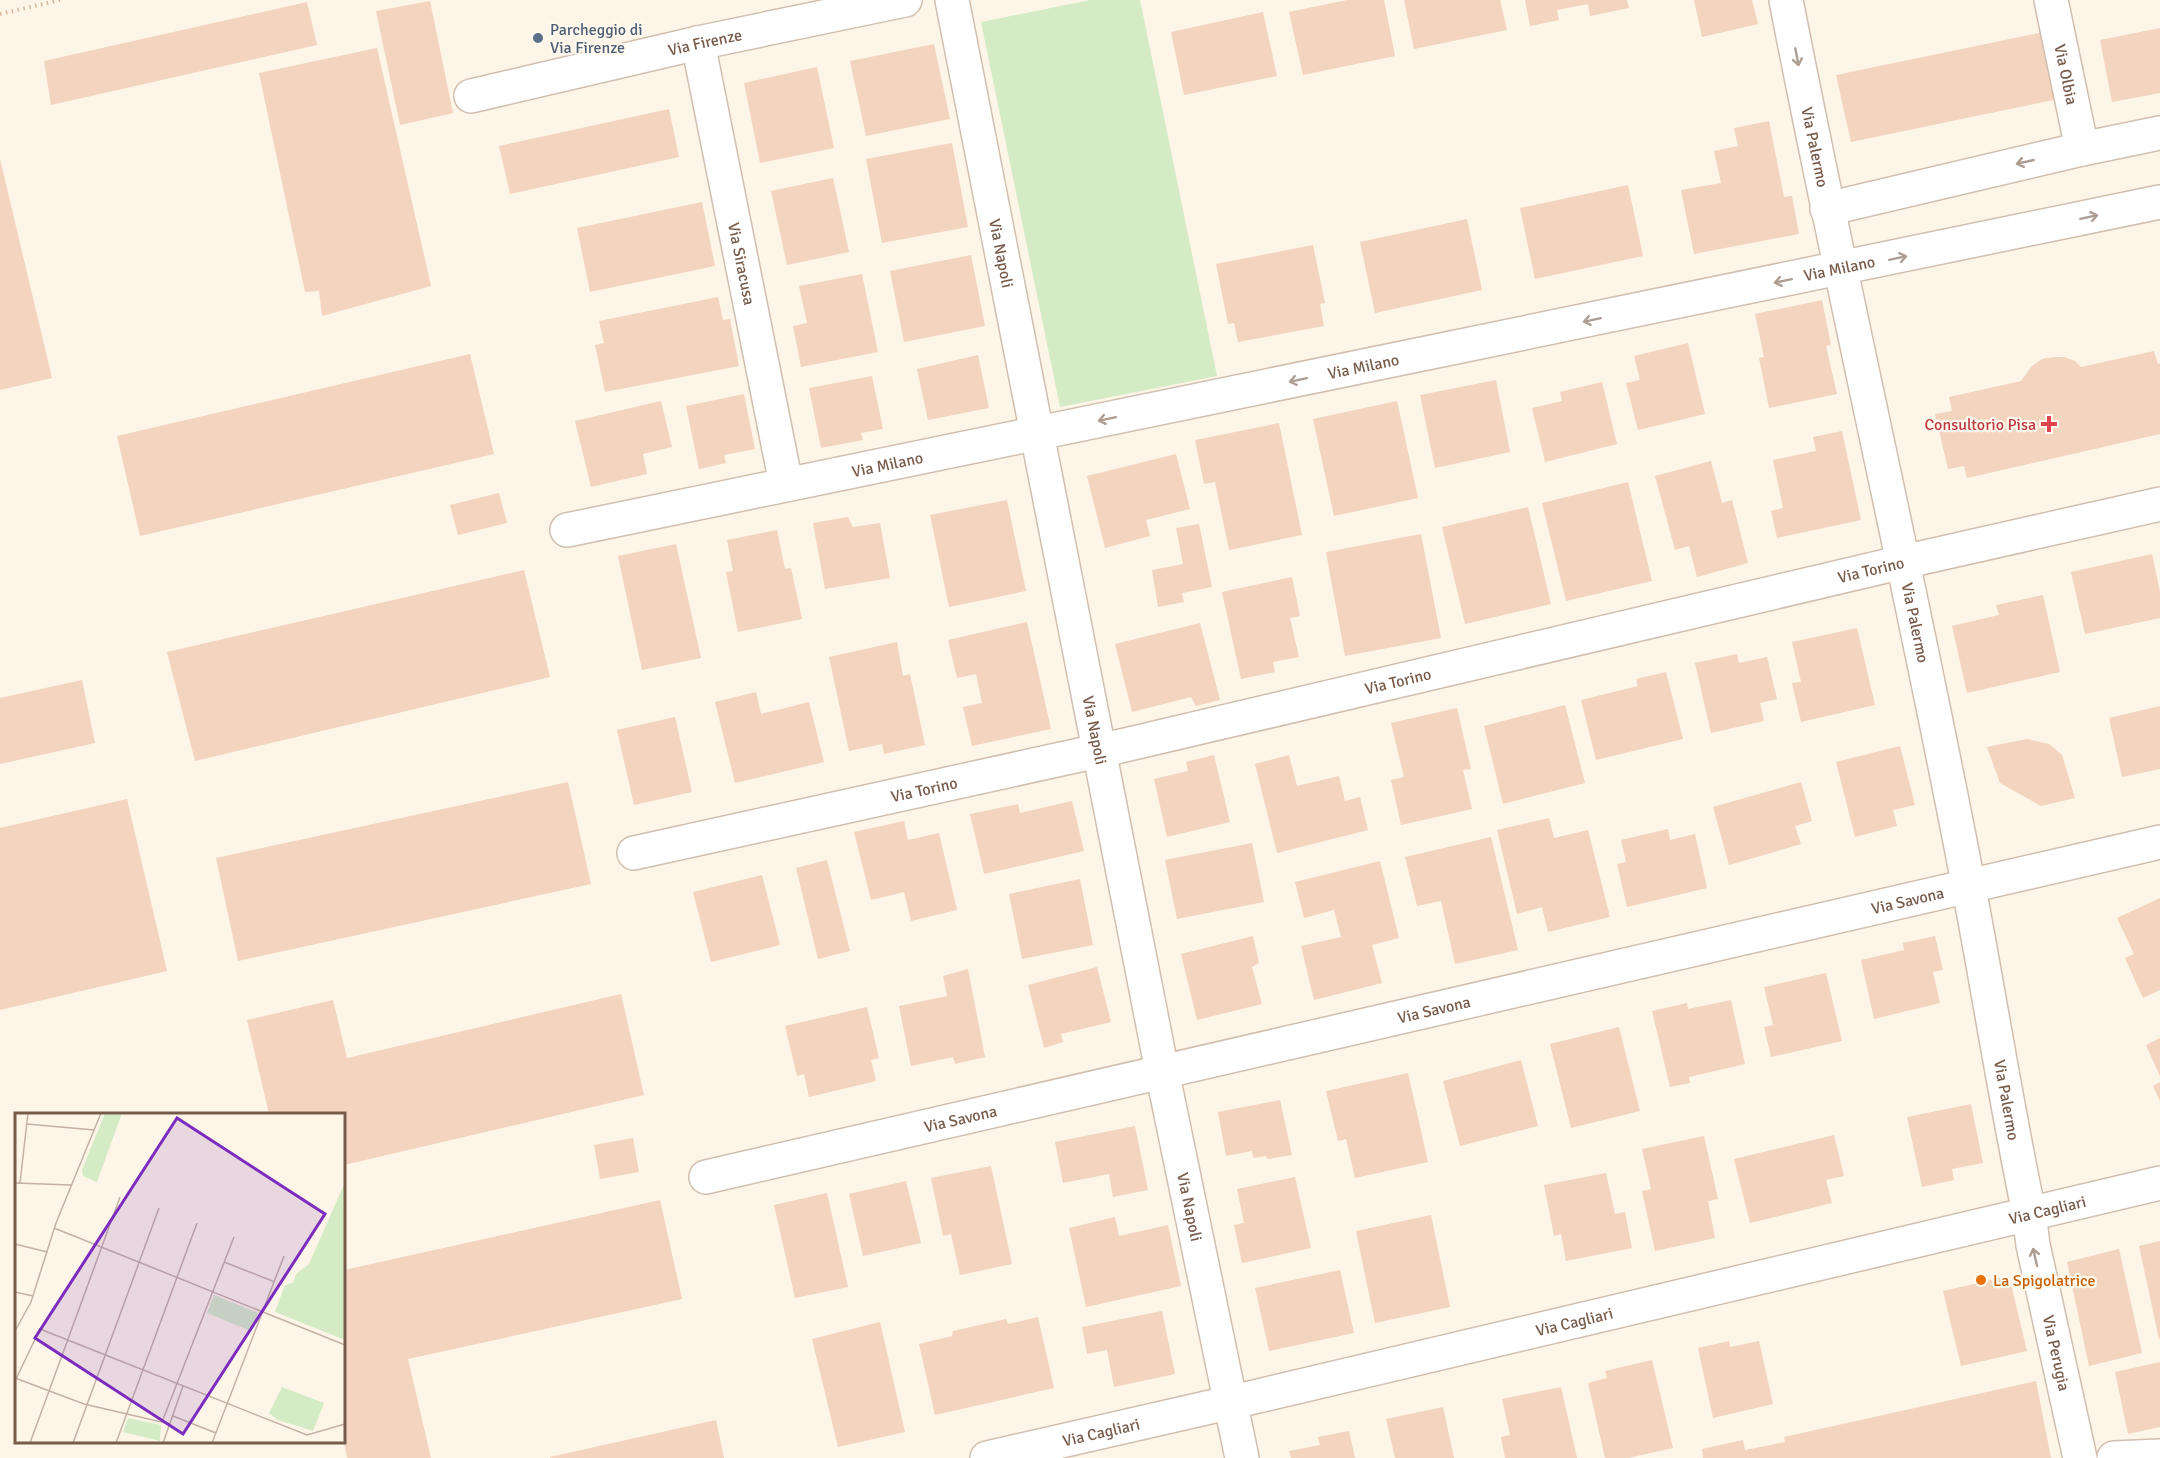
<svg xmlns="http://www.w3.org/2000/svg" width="2160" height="1458" font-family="Signika,sans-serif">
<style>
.green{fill:#d4ebc5}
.building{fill:#f3d4be}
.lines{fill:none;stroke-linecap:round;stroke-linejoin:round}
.minor-casing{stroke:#d1bfaf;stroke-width:36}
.path{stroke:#d8b7a1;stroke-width:4;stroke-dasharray:1.5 4.5;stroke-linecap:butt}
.minor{stroke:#fff;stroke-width:33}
.oneway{stroke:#ad9d93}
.service-dot{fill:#5c6f8a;stroke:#fff9ee;stroke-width:2}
.health-dot{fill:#e0444e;stroke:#fff9ee;stroke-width:2}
.food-dot{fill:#e8710a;stroke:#fff9ee;stroke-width:2}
.labels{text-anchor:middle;stroke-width:4.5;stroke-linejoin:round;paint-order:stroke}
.service-label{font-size:16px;fill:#4e5e75;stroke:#fff9ee;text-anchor:start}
.street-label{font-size:16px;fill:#775b4b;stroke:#fff9ee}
.health-label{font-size:16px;fill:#be3a42;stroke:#fff9ee;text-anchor:end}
.food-label{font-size:16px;fill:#c56008;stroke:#fff9ee;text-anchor:start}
.inset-road{fill:none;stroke:#c3b2a4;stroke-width:1.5}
.view{fill:#7b2cbf;fill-opacity:0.15;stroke:#7b2cbf;stroke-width:3}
.inset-edge{fill:none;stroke:#775b4b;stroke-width:3}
</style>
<rect width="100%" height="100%" fill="#fdf5e7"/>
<path class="green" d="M1090,0H1140L1217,376L1060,407L981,22Z"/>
<g class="building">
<path d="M1347,0H1384L1395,56L1303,75L1289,12Z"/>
<path d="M1404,0H1500L1507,30L1414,49Z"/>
<path d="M1525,0H1627L1629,8L1590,16L1588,4L1557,10L1559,20L1530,26Z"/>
<path d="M1694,0H1752L1758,24L1702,37Z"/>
<path d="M430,1L453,113L400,125L376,11Z"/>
<path d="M307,2L317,45L51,105L44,61Z"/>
<path d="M1263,12L1277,76L1184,95L1171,32Z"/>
<path d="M2160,28V93L2112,102L2100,40Z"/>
<path d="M2044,32L2058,99L1851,142L1836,75Z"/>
<path d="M934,44L950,119L866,136L850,61Z"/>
<path d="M377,48L431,286L322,316L319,291L305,292L259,73Z"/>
<path d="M817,67L834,148L760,163L744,83Z"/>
<path d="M669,109L679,157L510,194L499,146Z"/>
<path d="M1769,121L1784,197L1792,196L1799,234L1694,254L1681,190L1721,183L1714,151L1738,146L1734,128Z"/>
<path d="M952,143L968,227L882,243L866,159Z"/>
<path d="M0,159L52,378L0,390Z"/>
<path d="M833,178L849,252L787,265L771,191Z"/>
<path d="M1628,185L1643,256L1535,279L1520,208Z"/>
<path d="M702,202L715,266L590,292L577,228Z"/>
<path d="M1467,219L1482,290L1375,313L1360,242Z"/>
<path d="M1313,245L1325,303L1320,304L1324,326L1238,342L1234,323L1228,324L1216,264Z"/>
<path d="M971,255L985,326L904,342L890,271Z"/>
<path d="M862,274L878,352L801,367L793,326L807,323L799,286Z"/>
<path d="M718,297L723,320L730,319L739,366L605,392L595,345L604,343L599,321Z"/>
<path d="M1822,300L1831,345L1826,346L1837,394L1769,408L1759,358L1764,357L1755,314Z"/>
<path d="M1688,343L1705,414L1638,430L1626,383L1640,380L1634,356Z"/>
<path d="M2154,351L2158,364L2160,363V434L1967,478L1964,466L1948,469L1935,414L1952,411L1949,397L2021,381L2032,366L2042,359L2053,357H2064L2075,361L2081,367Z"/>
<path d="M470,354L494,454L140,536L117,436Z"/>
<path d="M978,355L989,408L928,420L917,369Z"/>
<path d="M872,376L883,429L861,433L863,440L821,448L809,388Z"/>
<path d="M1496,380L1510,452L1435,468L1420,395Z"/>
<path d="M1602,382L1617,444L1545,462L1532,408L1562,401L1560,392Z"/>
<path d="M744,394L755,449L724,455L726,463L699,469L686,406Z"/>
<path d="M661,401L672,447L643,454L647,474L591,487L575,421Z"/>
<path d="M1397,401L1418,498L1334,516L1313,419Z"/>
<path d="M1279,423L1302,535L1229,550L1215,482L1204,484L1195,440Z"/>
<path d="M1842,431L1861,520L1777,538L1771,511L1783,508L1773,460L1816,451L1813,437Z"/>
<path d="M1176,454L1190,509L1146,520L1150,536L1105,548L1087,476Z"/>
<path d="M1711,461L1722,503L1732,500L1748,563L1697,577L1689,546L1675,550L1655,476Z"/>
<path d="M1628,482L1652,581L1566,601L1542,503Z"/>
<path d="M499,493L507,523L458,535L450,505Z"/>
<path d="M1007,500L1026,591L949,607L930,515Z"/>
<path d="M1528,507L1551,604L1465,624L1442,527Z"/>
<path d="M848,517L853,527L880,523L890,578L825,589L813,523Z"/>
<path d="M1199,524L1212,587L1182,593L1184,602L1158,607L1152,570L1183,564L1176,528Z"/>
<path d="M777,530L785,569L791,568L802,619L738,632L726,572L733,571L727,540Z"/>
<path d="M1421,534L1441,638L1345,656L1326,552Z"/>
<path d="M676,544L701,658L642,670L618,556Z"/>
<path d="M2152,554L2160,592V618L2085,634L2071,572Z"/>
<path d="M524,570L550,677L195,761L167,652Z"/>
<path d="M1292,577L1300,616L1290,618L1299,657L1273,662L1275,672L1241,679L1222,592Z"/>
<path d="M2043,595L2060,672L1967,693L1952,626L1999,615L1996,605Z"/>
<path d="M1027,622L1051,729L972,746L963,707L982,703L976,674L957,678L948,640Z"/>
<path d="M1200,623L1220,700L1196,706L1191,697L1132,712L1115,644Z"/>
<path d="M1857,628L1875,705L1801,722L1792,683L1801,682L1792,642Z"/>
<path d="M897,642L903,676L910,674L925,745L884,754L882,744L849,751L829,657Z"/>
<path d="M1737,654L1739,663L1767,657L1777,699L1760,703L1764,721L1711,733L1695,663Z"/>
<path d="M1666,672L1683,739L1596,760L1581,700L1638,686L1636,679Z"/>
<path d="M82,680L95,743L0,764V698Z"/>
<path d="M756,692L761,714L809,702L824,762L735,783L715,702Z"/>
<path d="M1565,705L1585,783L1503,804L1484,726Z"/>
<path d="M2160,706V769L2122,777L2109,718Z"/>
<path d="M1457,708L1471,769L1463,770L1472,809L1401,825L1391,780L1404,777L1391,723Z"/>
<path d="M675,717L692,792L634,805L617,730Z"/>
<path d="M2027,739L2049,744L2062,755L2075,798L2041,806L2000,783L1987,747Z"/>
<path d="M1900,746L1915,805L1893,810L1897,826L1855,837L1836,762Z"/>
<path d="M1214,755L1230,822L1167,837L1154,779L1188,771L1186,762Z"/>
<path d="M1289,755L1297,786L1339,776L1345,801L1360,797L1368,830L1277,853L1255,764Z"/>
<path d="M568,782L591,884L238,961L216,858Z"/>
<path d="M1801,782L1812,821L1795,826L1801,844L1729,865L1713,807Z"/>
<path d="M127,799L167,971L0,1010V828Z"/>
<path d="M1072,801L1084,851L984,874L970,814L1018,804L1020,813Z"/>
<path d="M1549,818L1554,838L1588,830L1610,917L1548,932L1542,907L1517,914L1497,830Z"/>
<path d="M904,821L908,840L939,833L957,910L911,921L904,892L871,900L854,832Z"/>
<path d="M1668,829L1670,840L1695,834L1707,888L1627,907L1617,864L1626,862L1621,840Z"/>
<path d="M1491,837L1518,950L1455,964L1441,901L1417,906L1405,857Z"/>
<path d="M1252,843L1264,902L1177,919L1165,860Z"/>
<path d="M827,860L850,951L818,959L796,868Z"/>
<path d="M1380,861L1399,938L1372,945L1382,983L1314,1000L1301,946L1341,937L1334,910L1304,918L1295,882Z"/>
<path d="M762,875L780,945L711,962L693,892Z"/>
<path d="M1080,879L1093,945L1022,959L1009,894Z"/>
<path d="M2160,898V990L2143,998L2125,958L2134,954L2117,918Z"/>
<path d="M1253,936L1259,963L1252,967L1262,1004L1197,1020L1181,954Z"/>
<path d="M1935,936L1943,970L1933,972L1940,1003L1874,1019L1861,960L1904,950L1903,943Z"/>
<path d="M1097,967L1111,1022L1061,1034L1063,1042L1044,1048L1028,985Z"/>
<path d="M968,969L985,1057L955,1064L953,1057L911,1066L899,1006L947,996L943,976Z"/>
<path d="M1826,973L1842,1041L1771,1057L1764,1027L1773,1025L1764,987Z"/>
<path d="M621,994L644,1095L344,1165V1114H269L247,1020L333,1000L347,1058Z"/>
<path d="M1731,1000L1745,1064L1689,1077L1690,1083L1670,1087L1652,1011L1687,1003L1688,1009Z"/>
<path d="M867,1007L879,1058L871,1060L876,1081L809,1097L804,1074L797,1076L785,1026Z"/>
<path d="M1619,1027L1640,1111L1571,1128L1550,1044Z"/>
<path d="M2160,1038V1076L2146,1045Z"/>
<path d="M1521,1060L1538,1126L1460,1146L1443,1081Z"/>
<path d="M1408,1073L1428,1162L1355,1178L1346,1139L1338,1141L1326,1091Z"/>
<path d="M2160,1082V1101L2153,1086Z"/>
<path d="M1280,1100L1292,1155L1267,1159L1266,1156L1253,1158L1252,1151L1226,1156L1218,1112Z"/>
<path d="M1971,1104L1983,1163L1952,1169L1954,1180L1922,1187L1907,1117Z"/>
<path d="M1135,1126L1148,1190L1113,1197L1109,1174L1063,1183L1055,1142Z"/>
<path d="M1834,1135L1844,1176L1826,1180L1832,1203L1750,1223L1734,1159Z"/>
<path d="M1704,1136L1718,1199L1708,1201L1715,1238L1655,1251L1642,1191L1651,1189L1642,1149Z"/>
<path d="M633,1138L639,1172L600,1179L594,1145Z"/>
<path d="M991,1166L1012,1264L960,1275L951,1234L943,1236L931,1178Z"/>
<path d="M1606,1173L1615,1214L1625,1212L1632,1248L1566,1261L1561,1234L1554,1236L1544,1185Z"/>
<path d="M1295,1177L1311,1248L1242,1263L1234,1225L1244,1223L1237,1189Z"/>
<path d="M906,1181L921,1243L863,1256L849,1194Z"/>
<path d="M827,1193L848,1287L795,1298L774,1205Z"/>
<path d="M660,1200L682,1299L408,1359L431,1458H347L344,1442V1270Z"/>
<path d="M1431,1215L1450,1307L1375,1323L1356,1231Z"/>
<path d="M1115,1217L1119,1236L1168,1225L1181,1286L1086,1307L1069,1228Z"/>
<path d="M2160,1241V1338L2159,1339L2139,1246Z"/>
<path d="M2119,1249L2142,1353L2089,1366L2067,1262Z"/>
<path d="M1340,1270L1354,1333L1269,1351L1255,1288Z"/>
<path d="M2009,1276L2027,1351L1961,1366L1943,1291Z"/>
<path d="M1162,1311L1175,1374L1114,1387L1107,1350L1087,1354L1082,1327Z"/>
<path d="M1038,1317L1054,1388L935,1415L919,1344L952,1336L953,1331L1006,1319L1008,1324Z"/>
<path d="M880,1322L905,1432L838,1447L812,1339Z"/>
<path d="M1729,1341L1730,1347L1759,1341L1773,1404L1713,1418L1698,1348Z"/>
<path d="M1652,1360L1673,1448L1628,1458H1605L1588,1383L1607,1378L1605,1371Z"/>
<path d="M2160,1362V1427L2128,1434L2115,1372Z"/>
<path d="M2036,1381L2051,1458H1703L1702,1449L1743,1440L1745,1450L1785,1442L1784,1437Z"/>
<path d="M1561,1387L1577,1458H1505L1501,1437L1510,1435L1502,1399Z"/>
<path d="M1443,1407L1454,1458H1395L1386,1419Z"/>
<path d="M716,1420L724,1458H550V1457Z"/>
<path d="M1349,1431L1355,1458H1291L1289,1451L1320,1445L1318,1437Z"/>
</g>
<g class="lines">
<defs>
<g id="minor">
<path id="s1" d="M952,0L1162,1071L1242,1458"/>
<path id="s2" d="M1786,0C1843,295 1912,588 1968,883C1989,993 2006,1103 2029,1213L2033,1245L2080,1458"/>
<path id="s3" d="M2051,0L2082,149"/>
<path id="s4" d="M698,43L786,484"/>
<path id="s5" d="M471,96L698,43L905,0"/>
<path d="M1827,209L2082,149L2160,133"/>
<path id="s6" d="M567,530L2160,202"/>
<path id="s7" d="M634,853L1125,745L1903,562L2160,504"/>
<path id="s8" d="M706,1177L2160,842"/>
<path id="s9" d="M987,1458L1254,1397L2160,1183"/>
<path d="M2114,1458L2160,1456"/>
</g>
</defs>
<use href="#minor" class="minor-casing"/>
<path class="path" d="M0,14L60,0"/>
<use href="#minor" class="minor"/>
</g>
<defs><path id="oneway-shaft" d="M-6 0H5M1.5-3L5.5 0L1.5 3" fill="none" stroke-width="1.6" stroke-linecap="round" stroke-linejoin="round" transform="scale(1.5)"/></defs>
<g class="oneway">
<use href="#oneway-shaft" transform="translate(1797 57) rotate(79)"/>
<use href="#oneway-shaft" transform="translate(2025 162) rotate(167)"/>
<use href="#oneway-shaft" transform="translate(2089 217) rotate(-12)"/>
<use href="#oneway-shaft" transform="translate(1898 258) rotate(-12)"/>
<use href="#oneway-shaft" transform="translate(1783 281) rotate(168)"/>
<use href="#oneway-shaft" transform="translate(1592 320) rotate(168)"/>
<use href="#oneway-shaft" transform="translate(1298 380) rotate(168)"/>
<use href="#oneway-shaft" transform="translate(1107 419) rotate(168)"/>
<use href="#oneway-shaft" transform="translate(2035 1257) rotate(-103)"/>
</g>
<circle class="service-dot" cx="538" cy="38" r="6"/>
<path class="health-dot" d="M2046 415h6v6h6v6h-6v6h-6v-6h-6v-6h6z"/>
<circle class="food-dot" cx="1981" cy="1280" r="6"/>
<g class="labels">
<g class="service-label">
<text x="550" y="35">Parcheggio di<tspan x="550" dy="18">Via Firenze</tspan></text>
</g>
<g class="street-label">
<text dy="6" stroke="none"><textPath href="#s5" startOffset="240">Via Firenze</textPath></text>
<text dy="6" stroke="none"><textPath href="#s3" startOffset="76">Via Olbia</textPath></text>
<text dy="6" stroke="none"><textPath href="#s2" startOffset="150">Via Palermo</textPath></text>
<text dy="6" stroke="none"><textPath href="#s1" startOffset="258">Via Napoli</textPath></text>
<text dy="6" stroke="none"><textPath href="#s4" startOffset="225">Via Siracusa</textPath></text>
<text dy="6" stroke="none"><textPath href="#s6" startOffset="1299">Via Milano</textPath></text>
<text dy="6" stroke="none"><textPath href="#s6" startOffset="813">Via Milano</textPath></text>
<text dy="6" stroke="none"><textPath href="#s6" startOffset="327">Via Milano</textPath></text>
<text dy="6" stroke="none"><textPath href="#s7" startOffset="1269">Via Torino</textPath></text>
<text dy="6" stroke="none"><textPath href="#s2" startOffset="636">Via Palermo</textPath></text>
<text dy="6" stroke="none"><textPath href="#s7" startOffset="783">Via Torino</textPath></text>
<text dy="6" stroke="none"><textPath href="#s1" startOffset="744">Via Napoli</textPath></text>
<text dy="6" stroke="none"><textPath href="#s7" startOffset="297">Via Torino</textPath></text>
<text dy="6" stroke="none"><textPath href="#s8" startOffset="1233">Via Savona</textPath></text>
<text dy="6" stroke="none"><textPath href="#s8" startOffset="747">Via Savona</textPath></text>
<text dy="6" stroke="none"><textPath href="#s2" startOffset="1122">Via Palermo</textPath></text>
<text dy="6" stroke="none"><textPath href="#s8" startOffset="261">Via Savona</textPath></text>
<text dy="6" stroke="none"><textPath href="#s1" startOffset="1230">Via Napoli</textPath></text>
<text dy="6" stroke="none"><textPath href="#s9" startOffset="1089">Via Cagliari</textPath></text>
<text dy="6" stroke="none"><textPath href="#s9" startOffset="603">Via Cagliari</textPath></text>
<text dy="6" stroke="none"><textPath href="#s2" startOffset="1380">Via Perugia</textPath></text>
<text dy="6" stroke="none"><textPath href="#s9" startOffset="117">Via Cagliari</textPath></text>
</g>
<g class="health-label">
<text x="2036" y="430">Consultorio Pisa</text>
</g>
<g class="food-label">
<text x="1993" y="1286">La Spigolatrice</text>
</g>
</g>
<g transform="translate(15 1113)">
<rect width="330" height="330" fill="#fdf5e7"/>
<path d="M90,0H107L82,69L68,63L67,57ZM330,69V227L260,199L270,172L278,170L281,161L294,151ZM199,182L243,200L236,218L192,200ZM267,274L309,290L298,318L263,307L254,300ZM113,305L146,312L145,328L108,319Z" fill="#d4ebc5"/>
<path class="inset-road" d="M12,11L79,17M0,70L56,72M5,70L13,0M39,115L330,232M0,131L32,139M209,149L260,169M0,179L18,183M0,218L16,189L41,110L86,0M0,265L69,291L155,311M0,268L25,216L292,322L330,311M158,303L201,320M147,309L219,124M15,330L105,84M58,330L144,95M101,330L182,110M148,330L168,273M197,330L269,143"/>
<path class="view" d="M162,5L310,101L168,321L20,225Z"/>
<rect width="330" height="330" class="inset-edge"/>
</g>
</svg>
